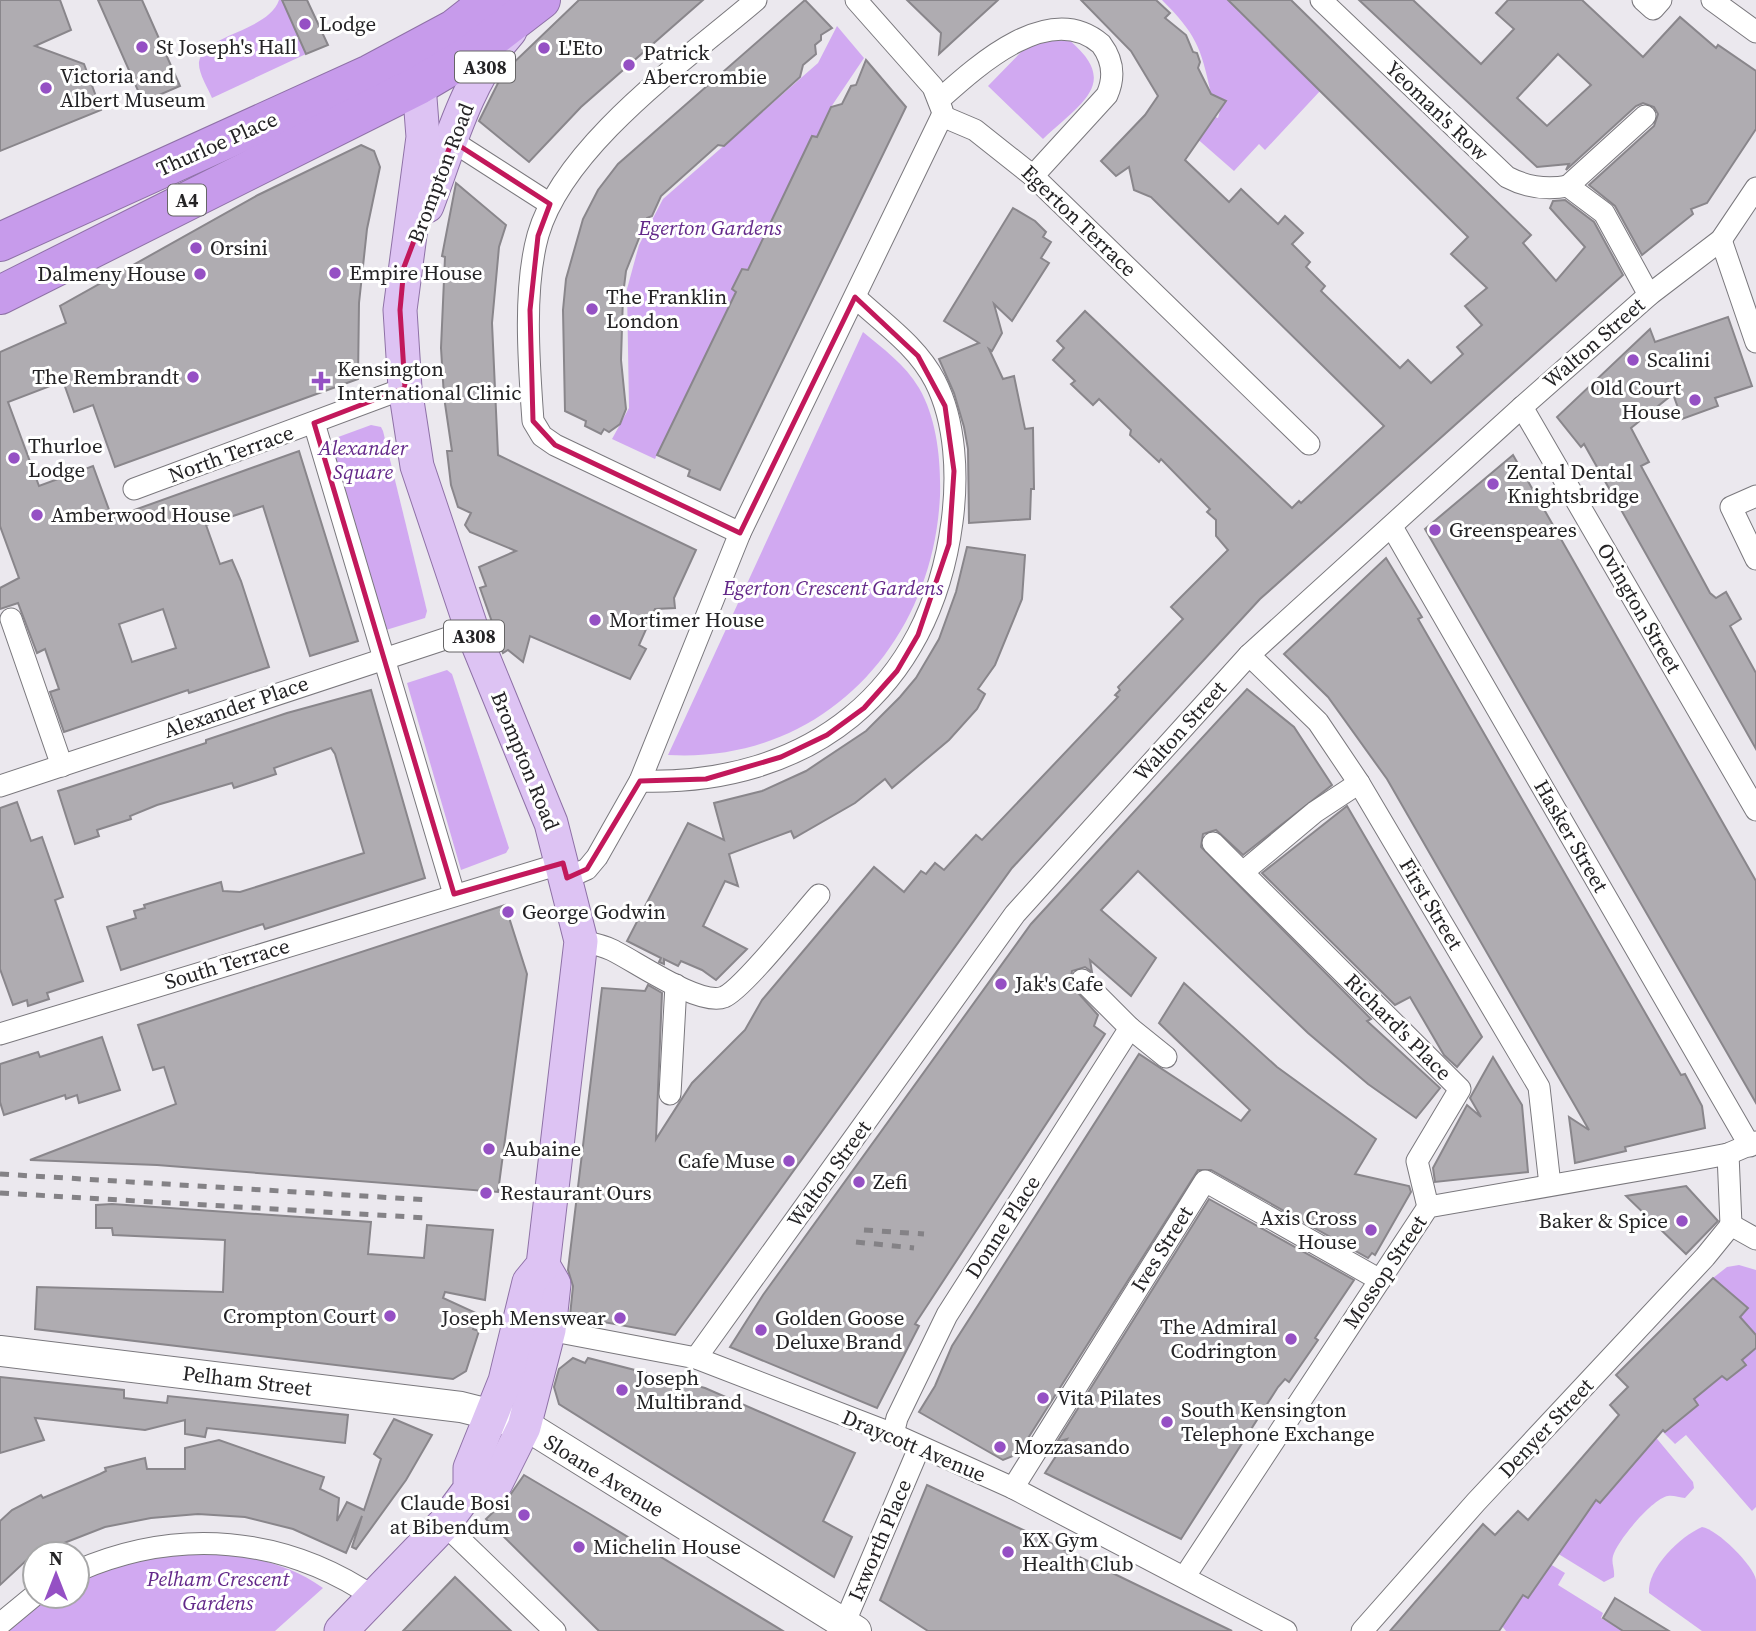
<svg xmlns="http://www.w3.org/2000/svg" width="1756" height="1631" font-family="'Source Serif 4',serif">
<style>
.green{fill:#d1a9f1}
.building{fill:#afacb1;stroke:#89868b;stroke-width:2;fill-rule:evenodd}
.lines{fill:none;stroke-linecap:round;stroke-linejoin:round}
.street-casing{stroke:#7a787d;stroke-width:23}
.secondary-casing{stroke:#7a787d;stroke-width:32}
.primary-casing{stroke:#8e71a6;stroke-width:35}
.highway-casing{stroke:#8e71a6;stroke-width:40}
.street{stroke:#fff;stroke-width:21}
.secondary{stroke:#fff;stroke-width:30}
.primary{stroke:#ddc3f3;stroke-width:33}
.highway{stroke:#c79beb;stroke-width:38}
.rail{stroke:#848286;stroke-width:5;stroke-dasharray:9 9;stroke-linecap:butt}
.marked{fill:none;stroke:#c2185b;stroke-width:5;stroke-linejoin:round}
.poi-dot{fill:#9550c4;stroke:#fff;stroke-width:2.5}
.labels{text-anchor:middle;stroke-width:6;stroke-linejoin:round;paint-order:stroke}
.shield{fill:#fff;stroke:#666566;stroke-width:2}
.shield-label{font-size:19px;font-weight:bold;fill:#242325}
.poi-label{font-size:21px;fill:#242325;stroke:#fff;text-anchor:start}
.street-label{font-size:21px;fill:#242325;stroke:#fff}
.park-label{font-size:21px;font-style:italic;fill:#632889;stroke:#fff}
</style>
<rect width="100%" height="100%" fill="#ebe8ee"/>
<g class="green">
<path d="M279,0H289L283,3L306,54L212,98C208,88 198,73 199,62C203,34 268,32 279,0Z"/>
<path d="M1162,0H1228L1320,91L1265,150L1259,144L1234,171L1194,136L1207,114L1218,118L1223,100L1211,94C1201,47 1196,34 1162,0Z"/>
<path d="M837,26L864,58L831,107L817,137L812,136L748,270L742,269L732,289L736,292L655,459L612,439L629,408L627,289L639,245L663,199L818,63Z"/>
<path d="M1064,36C1123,82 1083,101 1043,139L988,86L1030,43Z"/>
<path d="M863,332C883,349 905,364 919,388C937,419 941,460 940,496C933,645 821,764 668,755Z"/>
<path d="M371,425L381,427L383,431L427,611L425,618L386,630L330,440Z"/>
<path d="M447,670L452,674L509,848L506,853L461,870L407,683Z"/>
<path d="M1739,1265L1756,1270V1335L1740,1317L1748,1308L1713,1278L1727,1267Z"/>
<path d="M1756,1348V1507L1752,1511L1686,1435L1675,1444L1659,1428L1679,1421L1698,1405L1694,1399L1722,1376L1728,1380L1745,1365L1742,1360Z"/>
<path d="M1653,1434L1693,1482L1694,1488L1685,1498C1680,1498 1673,1495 1668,1496C1653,1498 1617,1541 1613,1556C1611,1563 1615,1569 1614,1577L1604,1582L1552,1550L1595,1499L1600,1503L1647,1449Z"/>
<path d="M1702,1527C1717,1529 1754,1566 1756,1580C1756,1596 1756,1615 1756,1631H1702L1649,1593C1647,1568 1681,1536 1702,1527Z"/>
<path d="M180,1550C231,1554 280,1557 323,1588L275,1631H5L52,1596H77V1581L98,1570Z"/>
<path d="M1545,1561L1565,1573L1558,1585L1603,1613L1601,1618L1623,1631H1506L1502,1626L1523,1595L1528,1598Z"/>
</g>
<g class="building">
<path d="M0,0H60L71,30L35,46L84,64L101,110L0,151Z"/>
<path d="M98,0H142L180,86L143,102Z"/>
<path d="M282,0H307L328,45L306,54Z"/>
<path d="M579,0H703L581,107L529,162L479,121L503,73Z"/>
<path d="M805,0L832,28L821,35V40L815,45L816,54L803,65L800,77L724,146L718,145L661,196L652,216L647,218L626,271L623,295L621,360L626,409L620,424L609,432L604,429L601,434L585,426L586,421L565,411L563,310L566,279L583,219L598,190L618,164Z"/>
<path d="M907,0H998L939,54L941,33Z"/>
<path d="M1081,0H1156L1170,13L1165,18L1186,35L1193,52L1197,53L1200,62L1198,68L1211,94L1226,101L1185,160L1229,202L1241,189L1278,224L1285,216L1303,233L1292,244L1310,262L1306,267L1325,286L1321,291L1400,368L1408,360L1431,383L1463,354L1457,347L1482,325L1465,306L1487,288L1451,254L1468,237L1228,0H1291L1531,235L1523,243L1556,281L1585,247L1550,208L1553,201L1565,200L1594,222L1623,275L1260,599L1012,868L675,1335L570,1316L573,1286L568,1270L602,988L645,991L648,985L662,993L656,1139L692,1083L745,1030L762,1000L874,867L904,892L921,871L926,874L935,863L944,870L976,835L982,840L1118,697L1115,695L1120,690L1118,687L1183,619L1171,607L1228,550L1216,536V520L1207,512L1210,509L1161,459L1159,462L1130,435L1131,430L1099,399L1093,405L1071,384L1075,381L1053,360L1064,348L1057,341L1085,311L1292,508L1299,501L1301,503L1384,426L1151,197L1134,190L1129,167L1116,176L1101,161L1145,115L1158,96L1131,51Z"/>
<path d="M1359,0H1413L1481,64L1514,29L1496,13L1508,0H1582L1643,57L1680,17L1716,48L1718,45L1756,71V129L1707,203L1691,209L1693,214L1642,255L1615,206L1589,185L1654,126L1658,114L1654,107L1643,103L1636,106L1566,170L1569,164L1537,167ZM1558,54L1591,85L1547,126L1517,98Z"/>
<path d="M866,60L906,107L720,490L688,476L690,470L657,455L736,292L732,289L742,269L748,270L812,136L817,137L831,107L842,104L851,86L856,85Z"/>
<path d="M361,145L374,151L380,167L367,229L359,303L358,379L115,467L93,405L74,412L63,381L8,402L39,486L93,466L112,518L299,451L358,641L310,656L263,506L206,525L220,564L232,560L241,581L269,667L189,693L188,690L64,732L50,692L59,689L45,649L37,653L18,603L0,609V588L19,578L0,526V352L66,323L60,306L258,195ZM163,609L176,648L132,662L119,624Z"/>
<path d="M456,183L506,225L499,247L492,323L498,455L696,550L674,598L675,608L655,609L639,645L646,649L630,679L530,636L523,662L508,650L503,653L480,588L486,586L479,567L516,551L470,532L465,525L471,513L458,507L451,485L447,451H452L444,397L441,348L445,257L442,256Z"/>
<path d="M1013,208L1035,221L1046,232L1043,237L1051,242L1041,258L1049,263L1012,321L994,304L1002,333L992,351L989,349L1003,379L1014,376L1025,429L1033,428L1034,489H1031L1030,519L969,523L968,449L964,427L954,393L939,359L979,343L944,321Z"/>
<path d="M1728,317L1752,386L1715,398L1718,406L1682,419L1673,394L1631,428L1649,462L1641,466L1710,593L1716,598L1726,592L1741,619L1730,626L1756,673V749L1584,444L1581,447L1557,417L1650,329L1655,342Z"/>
<path d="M1513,455L1756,881V1103L1425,529Z"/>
<path d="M967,547L1025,555L1022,599L995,665L978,689L985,694L977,709L949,740L892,788L885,779L855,803L794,838L791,831L729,854L738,886L725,881L703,926L747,949L716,980L702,970L681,961L678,966L664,959V964L659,962L661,958L627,941L688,823L724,840L714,803L762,791L806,771L866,731L900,697L916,678L939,639L956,592Z"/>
<path d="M1386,558L1422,617L1418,619L1681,1075L1685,1074L1702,1106L1705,1128L1625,1147L1626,1151L1575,1163L1569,1117L1589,1130L1387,779L1328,697L1284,654Z"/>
<path d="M1247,689L1294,727L1332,785L1243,855L1216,830L1203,834L1201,847L1371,1019L1367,1021L1440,1088L1416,1118L1368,1084L1308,1033L1138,871L1101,910L1156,958L1131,996L1090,960L1092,972L1085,967L1072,971L1070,984L1098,1015L1094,1026L1105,1034L915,1324L919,1326L877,1408L730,1347L763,1295L1031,924Z"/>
<path d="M371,690L425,878L265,929L263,924L121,970L107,927L136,918L134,911L145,908L144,905L221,882L223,891L240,892L364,853L335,754L331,748L274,768L276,774L234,788L232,783L157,805L130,816L131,819L97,830L99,836L75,844L58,791L206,743V740L287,713Z"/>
<path d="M17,802L31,841L42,837L63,897L55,900L83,981L47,993L49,999L28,1006L27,1000L13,1005L0,969V808Z"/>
<path d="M1347,806L1482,1037L1457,1067L1444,1055L1410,997L1395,1005L1262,873Z"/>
<path d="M505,905L527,974L498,1192L157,1165L30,1160L176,1104L164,1067L153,1070L138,1025Z"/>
<path d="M1184,983L1277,1067L1376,1139L1355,1174L1409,1186L1411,1192L1375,1255L1372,1253L1368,1258L1211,1170H1198L1018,1454L1003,1460L919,1412L935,1386L952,1346L1139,1054L1241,1121L1250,1110L1159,1023Z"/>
<path d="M102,1037L120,1090L79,1103L77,1095L66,1099L65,1095L4,1115L0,1102V1064L38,1052L40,1057Z"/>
<path d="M1493,1057L1522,1105L1528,1172L1435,1182L1433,1168L1467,1105L1481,1117L1470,1098Z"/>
<path d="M1686,1186L1718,1221L1686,1254L1626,1196Z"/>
<path d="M1209,1199L1354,1280L1315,1338L1318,1340L1289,1382L1285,1379L1278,1387L1181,1539L1045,1473L1067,1439L1057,1442Z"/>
<path d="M112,1204L371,1222L368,1254L424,1258L427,1225L493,1230L485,1300L445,1292L443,1298L476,1313L473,1329L479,1331L466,1371L453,1379L35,1329L37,1287L223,1292L225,1240L113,1235L112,1228H96V1205Z"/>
<path d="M1713,1278L1748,1308L1740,1317L1756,1335V1348L1742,1360L1746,1365L1727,1380L1722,1376L1694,1399L1698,1405L1665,1432L1663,1430L1600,1503L1596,1500L1528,1598L1523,1595L1499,1631H1390L1483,1524L1495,1535L1518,1511L1528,1520L1619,1415L1610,1405L1628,1387L1616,1375Z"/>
<path d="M573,1358L585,1363L588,1358L705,1388L855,1453L823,1521L852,1537L834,1577L559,1404L554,1387L559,1369Z"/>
<path d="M0,1377L124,1390V1398L167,1403L168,1396L348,1415L345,1443L207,1428L205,1437L185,1434V1420L145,1430L35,1418L44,1440L0,1453Z"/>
<path d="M394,1419L432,1435L406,1480L356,1549L352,1547L362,1516L346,1553L293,1529L245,1517L198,1514L151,1518L105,1527L64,1543L66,1546L50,1554H35V1560L32,1555L0,1585V1521L12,1510L41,1495L43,1498L100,1474L106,1471L105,1468L145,1458L147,1469H185V1448L219,1440L324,1477L320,1489L339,1498L337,1521L347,1502L364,1510L381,1459L374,1454Z"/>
<path d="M524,1475L590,1514L783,1631H599L486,1519L508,1498Z"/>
<path d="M927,1485L1034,1535L1232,1631H928L880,1600Z"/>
<path d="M455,1577L511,1631H403Z"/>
<path d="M1615,1598L1669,1631H1623L1603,1618Z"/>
</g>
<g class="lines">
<defs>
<g id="street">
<path d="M856,0L933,87L942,110"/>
<path d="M1321,0L1507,177C1526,187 1547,190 1568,186"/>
<path d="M1643,0L1653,9L1661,0"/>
<path d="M1712,0L1756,32"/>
<path d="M940,99C979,64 1050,0 1101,44C1113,60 1115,77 1107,95L1033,176"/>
<path d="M942,116L975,130L1033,176L1309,444"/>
<path d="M452,141L550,204"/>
<path d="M1568,186L1604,213L1649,295"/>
<path d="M1568,186L1645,116"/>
<path d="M1721,240L1756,342"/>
<path d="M1522,407L1756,810"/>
<path d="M314,423L454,894"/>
<path d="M134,489L405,388"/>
<path d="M1756,496L1731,507L1756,559"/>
<path d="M1392,527L1750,1146"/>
<path d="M740,533L555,445L542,436L533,421C529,365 523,289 538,235C564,145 686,60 756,0"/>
<path d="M11,619L62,766"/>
<path d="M1249,655L1318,722L1359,783L1539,1087L1550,1185"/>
<path d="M640,781C809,786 930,691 952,522C958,477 956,422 935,381C917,346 883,323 855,297"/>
<path d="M0,786L472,630"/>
<path d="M1213,843L1460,1089L1417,1161L1428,1207"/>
<path d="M1243,872L1315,812L1359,783"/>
<path d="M567,878L587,869L597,857L640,781L740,533L942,116"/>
<path d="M581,941C591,943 602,945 612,950C635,961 700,1007 724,997C744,988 801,915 819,895"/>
<path d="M1130,1028L1166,1057"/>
<path d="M0,1034L563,863"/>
<path d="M670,1094L676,985"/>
<path d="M1728,1154L1731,1225"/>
<path d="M1731,1225L1756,1239"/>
<path d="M538,1328L696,1358L893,1434L1013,1488L1286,1631"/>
<path d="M696,1358L1015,914L1249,655L1522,407L1649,295L1721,240L1756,188"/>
<path d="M893,1434L897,1418L947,1315L1130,1028L1082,980"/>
<path d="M1013,1488L1205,1181L1380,1280"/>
<path d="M444,1524L555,1631"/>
<path d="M77,1571C178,1527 284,1536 375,1598"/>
<path d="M1185,1576L1428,1207L1691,1161L1728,1154L1756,1142"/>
<path d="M0,1624L35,1595"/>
<path d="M841,1631L919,1448"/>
<path d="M1362,1631L1476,1502L1705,1257L1731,1225"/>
</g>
<path id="secondary" d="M0,1351L461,1407L493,1415L535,1431L856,1631"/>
<g id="primary">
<path d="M427,206C449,147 467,79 510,31"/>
<path d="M470,1489L496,1483L524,1427L549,1330L554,1284L543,1265"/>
<path d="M341,1631L444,1524L470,1489V1468L505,1381L529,1282L543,1265L581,941L551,823L472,630L417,466L405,388L400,310L423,137L419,85L427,61"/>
</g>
<g id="highway">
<path d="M0,242L370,74L454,29L491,0"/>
<path d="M0,295L419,85L468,56L541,0"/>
</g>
</defs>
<use href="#street" class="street-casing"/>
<use href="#secondary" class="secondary-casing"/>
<use href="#primary" class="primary-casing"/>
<use href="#highway" class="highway-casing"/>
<use href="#street" class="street"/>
<use href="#secondary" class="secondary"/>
<use href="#primary" class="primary"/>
<use href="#highway" class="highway"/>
<g class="rail">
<path d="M0,1174L429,1200"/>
<path d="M0,1193L428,1218"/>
<path d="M864,1230L924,1234"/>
<path d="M856,1242L914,1248"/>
</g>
</g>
<path class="marked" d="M452,141L550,204L538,236L530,310L533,421L555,445L740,533L855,297L918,356L945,406L954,471L949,544L918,635L897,671L864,708L827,735L781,757L706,779L640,781L587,869L567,878L563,863L454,894L314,423L405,388L400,310L404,267Z"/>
<g class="poi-dot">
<circle cx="305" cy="24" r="7"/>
<circle cx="142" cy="47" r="7"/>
<circle cx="544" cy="48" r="7"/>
<circle cx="629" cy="65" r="7"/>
<circle cx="46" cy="88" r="7"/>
<circle cx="196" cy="248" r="7"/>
<circle cx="335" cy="273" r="7"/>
<circle cx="200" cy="274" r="7"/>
<circle cx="592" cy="309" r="7"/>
<circle cx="1633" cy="360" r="7"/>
<circle cx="193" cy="377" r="7"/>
<path d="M317.5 370.5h7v7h7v7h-7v7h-7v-7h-7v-7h7z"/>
<circle cx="1695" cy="400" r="7"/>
<circle cx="14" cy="458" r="7"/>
<circle cx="1493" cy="484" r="7"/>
<circle cx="37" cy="515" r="7"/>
<circle cx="1435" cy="530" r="7"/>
<circle cx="595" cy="620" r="7"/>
<circle cx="508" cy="912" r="7"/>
<circle cx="1001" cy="984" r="7"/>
<circle cx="489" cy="1149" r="7"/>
<circle cx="789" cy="1161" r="7"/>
<circle cx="859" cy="1182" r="7"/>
<circle cx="486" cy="1193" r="7"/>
<circle cx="1682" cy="1221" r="7"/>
<circle cx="1371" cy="1230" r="7"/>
<circle cx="390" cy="1316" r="7"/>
<circle cx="620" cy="1318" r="7"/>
<circle cx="761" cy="1330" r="7"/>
<circle cx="1291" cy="1339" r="7"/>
<circle cx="622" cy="1390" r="7"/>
<circle cx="1043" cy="1398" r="7"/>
<circle cx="1167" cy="1422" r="7"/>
<circle cx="1000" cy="1447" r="7"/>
<circle cx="524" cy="1515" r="7"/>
<circle cx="579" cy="1547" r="7"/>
<circle cx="1008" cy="1552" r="7"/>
</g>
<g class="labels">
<g class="shield">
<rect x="455" y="51.5" width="60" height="31" rx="5"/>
<rect x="168" y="184.5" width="38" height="31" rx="5"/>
<rect x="444" y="620.5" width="60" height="31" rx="5"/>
</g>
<g class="shield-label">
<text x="485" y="74">A308</text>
<text x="187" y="207">A4</text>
<text x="474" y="643">A308</text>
</g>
<g class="poi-label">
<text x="319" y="31">Lodge</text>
<text x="156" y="54">St Joseph's Hall</text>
<text x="558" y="55">L'Eto</text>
<text x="643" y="60">Patrick<tspan x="643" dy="24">Abercrombie</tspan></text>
<text x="60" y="83">Victoria and<tspan x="60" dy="24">Albert Museum</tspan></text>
<text x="210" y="255">Orsini</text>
<text x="349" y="280">Empire House</text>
<text x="186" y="281" text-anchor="end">Dalmeny House</text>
<text x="606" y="304">The Franklin<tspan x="606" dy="24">London</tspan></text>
<text x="1647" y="367">Scalini</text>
<text x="337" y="376">Kensington<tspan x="337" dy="24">International Clinic</tspan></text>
<text x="179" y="384" text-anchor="end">The Rembrandt</text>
<text x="1681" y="395" text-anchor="end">Old Court<tspan x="1681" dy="24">House</tspan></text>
<text x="28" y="453">Thurloe<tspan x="28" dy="24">Lodge</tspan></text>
<text x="1507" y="479">Zental Dental<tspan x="1507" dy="24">Knightsbridge</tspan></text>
<text x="51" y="522">Amberwood House</text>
<text x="1449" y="537">Greenspeares</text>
<text x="609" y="627">Mortimer House</text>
<text x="522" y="919">George Godwin</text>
<text x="1015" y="991">Jak's Cafe</text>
<text x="503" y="1156">Aubaine</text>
<text x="775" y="1168" text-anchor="end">Cafe Muse</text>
<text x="873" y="1189">Zefi</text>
<text x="500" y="1200">Restaurant Ours</text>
<text x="1357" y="1225" text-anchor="end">Axis Cross<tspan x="1357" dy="24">House</tspan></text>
<text x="1668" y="1228" text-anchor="end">Baker &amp; Spice</text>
<text x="376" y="1323" text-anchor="end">Crompton Court</text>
<text x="606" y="1325" text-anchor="end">Joseph Menswear</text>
<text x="775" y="1325">Golden Goose<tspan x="775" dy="24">Deluxe Brand</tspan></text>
<text x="1277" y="1334" text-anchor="end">The Admiral<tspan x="1277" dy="24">Codrington</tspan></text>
<text x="636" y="1385">Joseph<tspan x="636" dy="24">Multibrand</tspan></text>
<text x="1057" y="1405">Vita Pilates</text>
<text x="1181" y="1417">South Kensington<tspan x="1181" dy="24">Telephone Exchange</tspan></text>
<text x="1014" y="1454">Mozzasando</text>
<text x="510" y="1510" text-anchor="end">Claude Bosi<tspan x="510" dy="24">at Bibendum</tspan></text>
<text x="1022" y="1547">KX Gym<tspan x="1022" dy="24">Health Club</tspan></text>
<text x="593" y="1554">Michelin House</text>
</g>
<g class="street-label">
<text transform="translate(1437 111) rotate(44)" y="7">Yeoman's Row</text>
<text transform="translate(217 144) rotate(-24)" y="7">Thurloe Place</text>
<text transform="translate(441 173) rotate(-69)" y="7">Brompton Road</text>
<text transform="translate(1079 221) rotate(44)" y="7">Egerton Terrace</text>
<text transform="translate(1594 343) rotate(-41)" y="7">Walton Street</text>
<text transform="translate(231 454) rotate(-20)" y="7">North Terrace</text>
<text transform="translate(1639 608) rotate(60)" y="7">Ovington Street</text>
<text transform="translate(236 707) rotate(-19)" y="7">Alexander Place</text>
<text transform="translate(1180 731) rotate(-48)" y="7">Walton Street</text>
<text transform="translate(525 761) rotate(68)" y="7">Brompton Road</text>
<text transform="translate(1571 836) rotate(60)" y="7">Hasker Street</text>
<text transform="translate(1431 904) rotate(59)" y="7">First Street</text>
<text transform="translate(227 964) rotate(-17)" y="7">South Terrace</text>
<text transform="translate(1398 1027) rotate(45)" y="7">Richard's Place</text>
<text transform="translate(829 1174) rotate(-54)" y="7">Walton Street</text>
<text transform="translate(1003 1227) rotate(-57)" y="7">Donne Place</text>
<text transform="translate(1162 1249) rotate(-58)" y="7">Ives Street</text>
<text transform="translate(1385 1272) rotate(-56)" y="7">Mossop Street</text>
<text transform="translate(247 1381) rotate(7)" y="7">Pelham Street</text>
<text transform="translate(1546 1428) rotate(-47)" y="7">Denyer Street</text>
<text transform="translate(914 1446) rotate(23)" y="7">Draycott Avenue</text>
<text transform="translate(604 1476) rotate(32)" y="7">Sloane Avenue</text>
<text transform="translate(880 1540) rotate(-67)" y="7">Ixworth Place</text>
</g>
<g class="park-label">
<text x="710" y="235">Egerton Gardens</text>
<text x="363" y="455">Alexander<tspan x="363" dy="24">Square</tspan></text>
<text x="833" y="595">Egerton Crescent Gardens</text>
<text x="218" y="1586">Pelham Crescent<tspan x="218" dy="24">Gardens</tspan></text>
</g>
</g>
<g transform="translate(56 1575)"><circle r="33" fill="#ffffff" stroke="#a7a7a8" stroke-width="2"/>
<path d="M0-5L12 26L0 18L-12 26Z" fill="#9550c4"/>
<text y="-10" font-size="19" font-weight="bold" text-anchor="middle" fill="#242325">N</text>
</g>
</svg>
